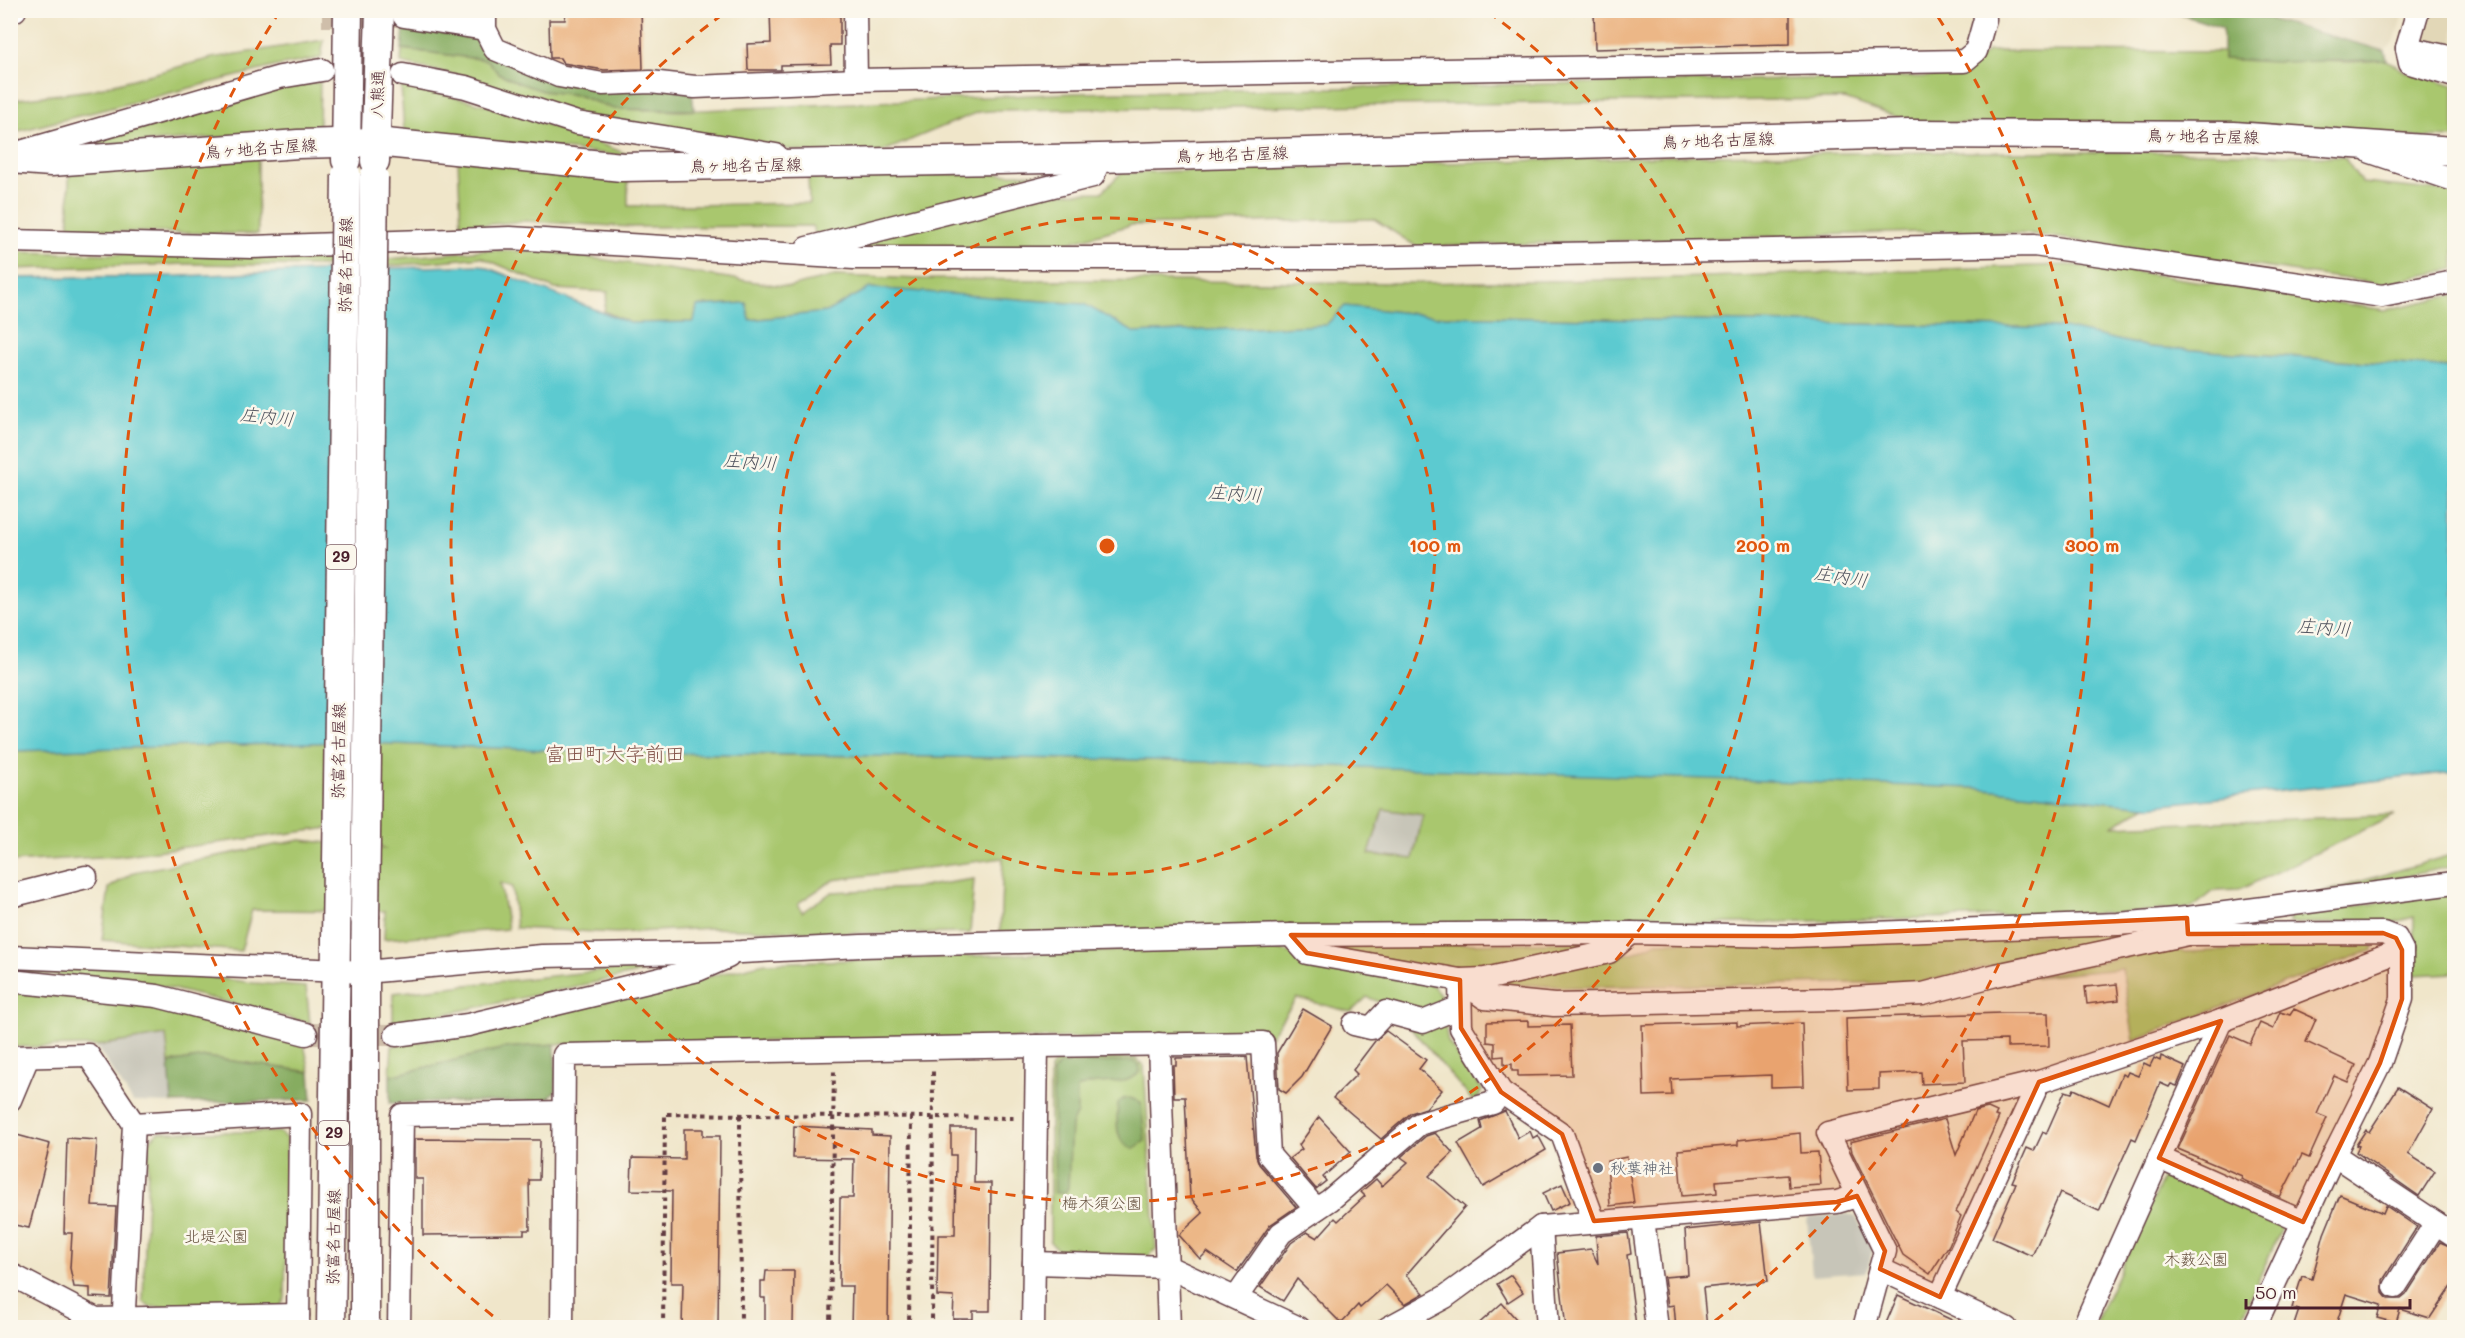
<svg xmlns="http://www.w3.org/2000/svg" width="2465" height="1338" font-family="Mali,'Klee One',sans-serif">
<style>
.built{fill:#e2d7b7}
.industrial{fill:#c7c5b8}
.green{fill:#a9c76e;stroke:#7a734c;stroke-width:1.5;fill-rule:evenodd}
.forest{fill:#86ac61;stroke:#686646;stroke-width:1.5}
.water{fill:#5ccad0;stroke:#53747e;stroke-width:1.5}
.building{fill:#ecb787}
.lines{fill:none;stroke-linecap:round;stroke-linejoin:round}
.minor-tunnel{stroke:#cfbeaa;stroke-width:22;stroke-dasharray:22 11;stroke-linecap:butt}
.minor-casing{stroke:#633d43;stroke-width:25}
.major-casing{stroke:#633d43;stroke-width:31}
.path{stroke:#633d43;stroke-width:4;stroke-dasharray:4.5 4.5;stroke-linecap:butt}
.minor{stroke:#fff;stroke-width:22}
.major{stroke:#fff;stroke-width:28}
.major-bridge-casing{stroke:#633d43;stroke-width:31;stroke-linecap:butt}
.major-bridge{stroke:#fff;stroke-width:28}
.marked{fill:#e0560e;fill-opacity:0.2;stroke:#e0560e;stroke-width:4.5;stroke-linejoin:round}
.ring{fill:none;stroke:#e0560e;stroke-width:3;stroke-dasharray:10 8}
.worship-dot{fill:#6b7280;stroke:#fbf7ec;stroke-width:2}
.labels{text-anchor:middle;stroke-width:5;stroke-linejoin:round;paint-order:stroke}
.shield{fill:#fbf7ec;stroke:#7f6065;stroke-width:1.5}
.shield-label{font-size:15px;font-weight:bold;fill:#4a1f2b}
.street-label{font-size:16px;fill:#4a1f2b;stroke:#fbf7ec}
.worship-label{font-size:16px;fill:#5b616d;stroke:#fbf7ec;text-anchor:start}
.park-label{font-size:16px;fill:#66513f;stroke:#fbf7ec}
.water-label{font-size:18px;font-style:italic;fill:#4f525d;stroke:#fbf7ec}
.quarter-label{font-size:20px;fill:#83544b;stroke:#fbf7ec}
.centre{fill:#e0560e;stroke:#fbf7ec;stroke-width:3}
.ring-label{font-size:18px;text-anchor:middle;font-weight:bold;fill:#e0560e;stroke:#fbf7ec;stroke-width:5;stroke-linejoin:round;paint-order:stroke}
</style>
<rect width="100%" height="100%" fill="#fbf7ec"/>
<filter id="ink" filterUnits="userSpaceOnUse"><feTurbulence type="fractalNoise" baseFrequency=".0167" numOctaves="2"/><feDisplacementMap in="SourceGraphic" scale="12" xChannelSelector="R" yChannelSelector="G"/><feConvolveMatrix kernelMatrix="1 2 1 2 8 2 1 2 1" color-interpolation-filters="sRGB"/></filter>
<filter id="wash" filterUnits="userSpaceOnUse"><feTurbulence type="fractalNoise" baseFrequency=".008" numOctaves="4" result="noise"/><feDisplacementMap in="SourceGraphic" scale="24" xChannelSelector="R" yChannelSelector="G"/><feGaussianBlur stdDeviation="1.35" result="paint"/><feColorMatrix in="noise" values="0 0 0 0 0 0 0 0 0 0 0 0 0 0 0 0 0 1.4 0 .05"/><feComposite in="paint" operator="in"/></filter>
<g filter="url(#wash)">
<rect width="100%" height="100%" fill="#f0e6ca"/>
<g class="built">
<path d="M2240,11H2404L2394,42L2385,51Z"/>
<path d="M2433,11H2454V50L2424,44Z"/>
</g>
<g class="industrial">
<path d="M1383,809L1424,815L1413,859L1368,854Z"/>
<path d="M167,1035L172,1103L133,1102L96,1046Z"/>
<path d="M1848,1214L1856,1217L1873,1247L1867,1272L1812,1276L1807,1218Z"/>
</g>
<g class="green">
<path d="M324,40L321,58L277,66L11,133V100L92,90L212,58Z"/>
<path d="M402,49L488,60L498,73L543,91L577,95L614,109L680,111L1075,93L1959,76L1988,51L2223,52V58L2347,62L2387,60L2404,71L2454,85V138L1911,122L1845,99L1003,110L978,112L879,153L818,154L583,116L476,80L401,63Z"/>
<path d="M320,82L319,131L73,147L282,88Z"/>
<path d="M401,86C482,99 559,128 635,157L404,132Z"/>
<path d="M1931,152H2207L2344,157L2362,183L2454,192V269L2382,284L2031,234L1953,231L1417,247L1374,219L1131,225L1040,251L829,249L1048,193L1102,192L1121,173L1705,155Z"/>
<path d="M258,158V234L69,231V172Z"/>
<path d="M458,159L628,177V206L809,203L808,174H1051L1052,180L818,239L812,226L631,227L525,221L461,227Z"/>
<path d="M485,250L551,252L789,287L835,276L922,279L1415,283L1614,280L2066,265L2104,267L2385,310L2454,295V368L2149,347L2063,328L1436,316L1345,306L1326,325L1135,333L1083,304L870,288L826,312L749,320L745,303L697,306L694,322L630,323L604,311L608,292L555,289L481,257L380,267L189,264L11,269L10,252L388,259Z"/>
<path d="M344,742L597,752L1148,760L1521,771L1976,788L2147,806L2112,826L2395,815L2239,890L2214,891L2192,908L2119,913L1584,927L1000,933L1003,858L833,880L798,903L802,912L832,892L913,888L974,879L970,933L886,934L711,928L616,933L516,928L512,887L500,883L508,929L384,939L385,911L252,910L241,951L102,940L109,888L134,872L301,840L385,849L352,825L118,856L11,862V751ZM1383,809L1423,815L1413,859L1369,854Z"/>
<path d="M2454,854V866L2311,896Z"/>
<path d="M2429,895H2454V973L2413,975L2414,917L2387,924L2289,923L2290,916Z"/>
<path d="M2155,932L1921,982L1573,987L1480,983L1636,952L1657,942Z"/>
<path d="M1606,942L1456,974L1315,946Z"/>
<path d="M2375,945L2372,950L2134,1040L2122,969L2034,977L2161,948L2186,952Z"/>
<path d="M1261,946L1433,985L1443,1000L1410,1014L1367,997L1351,1012L1297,998L1271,1035L555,1044L505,1048L390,1076L392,1046L473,1033L765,963Z"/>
<path d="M700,960L393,1025V993Z"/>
<path d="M135,967L254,983L306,987L310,1023L161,986L11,971L10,968Z"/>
<path d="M10,992L131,1002L304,1044L310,1072L205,1057L169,1063L166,1035L96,1046L11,1047Z"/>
<path d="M1444,1020L1448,1042L1482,1089L1479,1097L1473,1101L1408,1025Z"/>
<path d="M1135,1058L1144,1066L1156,1249L1147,1257L1060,1252L1050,1242V1069L1057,1060Z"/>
<path d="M158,1132H279L287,1139L285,1298L280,1307H149L143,1301L149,1141Z"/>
<path d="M2171,1172L2279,1220L2282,1227L2237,1327L2093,1328L2164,1175Z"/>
</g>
<g class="forest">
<path d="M2170,11H2240L2385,51L2387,60L2274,62L2223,59V28Z"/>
<path d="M404,27L481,40L487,51L692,93L694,110L614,109L577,95L543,91L519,83L498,73L487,60L402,49Z"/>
<path d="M555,1044L556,1090L546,1101L390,1103V1076L505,1048Z"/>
<path d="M205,1057L310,1072L312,1100L172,1103L169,1063Z"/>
<path d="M1133,1061L1139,1065L1140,1071C1129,1089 1095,1077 1077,1089V1113L1071,1125L1068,1187L1066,1192L1055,1193L1053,1072L1060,1064Z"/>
<path d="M1130,1098L1141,1102L1145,1141L1133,1149C1113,1140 1117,1122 1118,1103L1123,1099Z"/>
</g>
<path class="water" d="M480,265L630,323L694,322L697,306L746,303L750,320L826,312L870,288L1084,304L1135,333L1326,325L1345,306L1436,316L2064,328L2149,347L2454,368V772L2147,806L1976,788L1148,760L597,752L344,742L11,751L10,278L181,276Z"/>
<g id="blocks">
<g class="building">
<path d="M566,10H641L643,69L604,70L563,63L560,58H550L549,20H565Z"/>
<path d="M770,10H840V45H830L831,64L781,65V70H748L747,44L771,43Z"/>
<path d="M1594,10H1790V44L1595,49Z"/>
<path d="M2117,984L2119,1000L2087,1004L2085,987Z"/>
<path d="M1303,1009L1332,1026L1302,1077L1286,1093L1279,1089L1277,1053Z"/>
<path d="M2294,1009L2316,1019L2306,1042L2356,1065L2348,1082L2334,1076L2317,1114L2327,1118L2309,1158L2302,1155L2280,1197L2241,1179L2242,1176L2178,1149L2230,1035L2250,1044L2260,1023L2273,1029L2280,1012L2290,1015Z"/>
<path d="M2002,1013H2048L2049,1046L2007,1047V1040L1963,1041L1965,1082L1922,1084L1921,1072L1879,1074V1089L1848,1090L1846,1018Z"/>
<path d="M1528,1021V1026L1570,1025L1572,1075L1518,1076V1071H1512V1064L1504,1065V1056L1495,1057V1043L1487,1042V1022Z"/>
<path d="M1737,1022V1026L1802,1023L1804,1086L1771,1087V1075L1671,1079L1672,1095L1644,1096L1642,1025Z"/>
<path d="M1386,1031L1426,1060L1419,1069L1442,1090L1426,1108L1411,1113L1381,1139L1333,1098L1357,1074L1353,1070L1375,1041Z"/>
<path d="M2161,1056L2185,1067L2177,1086L2171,1084L2169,1087L2160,1083L2136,1140L2132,1138L2099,1211L2060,1193L2032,1256L1992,1238L2016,1183L2012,1182L2027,1148L2034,1151L2043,1132L2046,1134L2065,1091L2072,1093L2074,1089L2109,1105L2122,1074L2126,1076L2128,1072L2138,1076L2144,1063L2150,1066L2154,1058L2160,1061Z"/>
<path d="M1247,1057L1256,1156L1259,1164L1296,1207L1270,1225L1237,1272L1207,1252L1200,1259L1179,1235L1203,1213L1190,1197L1185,1097H1174L1173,1065H1176V1058Z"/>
<path d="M2398,1087L2433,1109L2408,1154L2435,1171L2419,1196L2356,1152L2359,1146L2356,1145L2366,1130L2369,1132Z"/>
<path d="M1988,1108L1997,1112L1995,1116L1999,1117L1956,1212L1961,1216L1949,1245L1930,1274L1903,1255L1852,1152L1850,1142L1945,1119L1956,1155L1975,1111Z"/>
<path d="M1505,1111L1518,1138L1530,1131L1533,1138L1538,1135L1546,1150L1483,1187L1458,1143L1482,1129L1480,1121Z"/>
<path d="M1319,1117L1351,1152L1323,1177L1326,1181L1316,1189L1290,1158L1302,1149L1299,1145Z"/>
<path d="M794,1126L872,1130V1135L890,1136L888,1328H851L852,1286H839L840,1198H853L854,1159L793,1158Z"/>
<path d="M951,1128H975L974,1183H991L990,1311H973V1319H953L954,1297L937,1296L938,1235H955L956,1155H951Z"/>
<path d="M684,1129H703V1136H720L718,1328H682L683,1283H671L672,1191L631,1190L632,1158L684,1159Z"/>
<path d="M1435,1133L1453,1153L1429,1176L1465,1207L1406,1275L1424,1293L1405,1304L1386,1285L1360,1308L1358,1305L1341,1323L1297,1279L1283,1301L1260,1287L1291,1243L1307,1232L1317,1238L1335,1218L1338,1221L1365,1196L1361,1192L1376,1179L1382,1186L1408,1162L1401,1157L1426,1136Z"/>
<path d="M1800,1133L1801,1153L1818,1152L1821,1185L1789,1187L1788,1175L1716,1181L1717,1193L1682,1196L1678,1150L1738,1145V1140Z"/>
<path d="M17,1135L50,1144L29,1228L10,1224V1136L16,1138Z"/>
<path d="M67,1138L97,1140L92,1206L116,1207L111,1298L90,1297V1288L74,1287L70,1268L72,1233H64Z"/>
<path d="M415,1139L540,1140L539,1180H529L530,1230H524V1234L423,1235V1179H415Z"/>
<path d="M1627,1157L1634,1203L1610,1206L1607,1161Z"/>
<path d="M1562,1184L1570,1202L1551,1211L1543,1193Z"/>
<path d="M2340,1195L2383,1213L2386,1206L2417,1227L2383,1280V1293L2388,1299H2401L2406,1295L2440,1242L2454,1248V1282L2430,1318L2400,1309L2396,1323L2377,1318L2381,1305L2346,1294L2335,1328H2293L2299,1310L2292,1308L2302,1276L2312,1279L2324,1234Z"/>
<path d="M1761,1222L1768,1281L1703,1288L1707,1328H1676L1674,1305L1668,1306L1664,1277L1688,1275L1685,1230Z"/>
<path d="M1628,1233L1631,1254L1627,1255L1636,1326L1566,1328L1557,1253L1591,1249L1598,1264L1596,1236Z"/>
<path d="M766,1271H794L793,1325H765V1298H761V1281H765Z"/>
<path d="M1511,1275L1523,1292L1508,1302L1497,1284Z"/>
<path d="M1898,1295L1969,1328H1884Z"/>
<path d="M1502,1303L1524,1328H1474Z"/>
</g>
</g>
</g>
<g filter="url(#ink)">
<use href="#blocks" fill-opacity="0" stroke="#633d43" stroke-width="1.5"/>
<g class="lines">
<g class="minor-tunnel">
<path d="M322,16H397"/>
<path d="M306,1034L396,1035"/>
</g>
<defs>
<g id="minor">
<path d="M485,10V29L495,49L559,76L603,84L650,82L695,87L856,80L1964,61L1976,51L1985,19L1984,10"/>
<path d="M855,10L856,80"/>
<path d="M2418,10L2407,48L2410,63L2454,76"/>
<path d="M10,13L15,10"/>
<path d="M404,16L485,29"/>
<path d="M2407,48L2454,58"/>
<path d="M403,75L466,87L577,123L776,155"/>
<path d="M2371,152L2454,180"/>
<path d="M10,155L280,77L322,70"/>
<path d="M10,241L252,247L510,238L854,258H1347L2034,245L2382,296L2454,282"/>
<path d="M807,248L1093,176L1100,158"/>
<path d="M10,896L86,877"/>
<path d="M2188,934L2383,933L2396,938L2402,950"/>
<path d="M1291,935L1307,953L1460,980L1485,998L1554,1005L1834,999L1923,994L1996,975L2188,934L2187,918"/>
<path d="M10,957L365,972L542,956L741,952L861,946L1291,935L1631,933L1792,936L2118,924L2187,918L2454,883"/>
<path d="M10,981L157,996L306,1034"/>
<path d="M1354,1024L1371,1028L1386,1012L1423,1022L1460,1007"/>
<path d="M396,1035L468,1025L698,970L728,957"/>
<path d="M1159,1044L1169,1328"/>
<path d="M1037,1046L1263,1043L1269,1155L1316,1209"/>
<path d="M10,1057L88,1055L134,1124L123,1328"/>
<path d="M10,1100L28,1057"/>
<path d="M134,1124L300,1114L298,1328"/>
<path d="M2334,1155L2454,1235"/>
<path d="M2159,1158L2303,1222"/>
<path d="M1643,1219L1657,1328"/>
<path d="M1594,1221L1562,1134L1501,1092L1461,1028L1460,980L1485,979L1609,952L1631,933"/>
<path d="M1541,1227L1548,1328"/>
<path d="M1034,1263L1168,1267L1299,1328"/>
<path d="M1880,1269L2006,1328"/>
<path d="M10,1274L96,1319L298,1315"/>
<path d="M2395,1287L2436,1223"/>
<path d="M1940,1297L2039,1082"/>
<path d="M1236,1298L1281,1233L1330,1200L1419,1124L1493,1103L1501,1092"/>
<path d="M399,1328L402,1115L563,1112"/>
<path d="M562,1328L564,1055L1037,1046L1033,1328"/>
<path d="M1388,1328L1445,1297L1541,1227L1837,1202L1857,1196"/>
<path d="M1864,1328L1885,1251L1828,1133L2039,1082L2221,1021L2402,950V999L2380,1063L2334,1155L2254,1328"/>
<path d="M2083,1328L2221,1021"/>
</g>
<g id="major">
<path d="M10,159L51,162L298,144L376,142L622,167L1100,158L1909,134L2234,136L2454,151"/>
<path d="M346,160L348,10"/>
<path d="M375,161L380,10"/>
<path d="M331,1328L336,939"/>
<path d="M365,1328V918"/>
</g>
</defs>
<use href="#minor" class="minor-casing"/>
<use href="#major" class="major-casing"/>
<g class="path">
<path d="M740,1115L741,1328"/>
<path d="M663,1328L665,1114L1014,1118"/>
<path d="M830,1328L834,1070"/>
<path d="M909,1328L911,1116"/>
<path d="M932,1328L933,1067"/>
</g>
<use href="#minor" class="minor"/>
<use href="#major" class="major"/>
<defs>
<g id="major-bridge">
<path d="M365,918L374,177"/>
<path d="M336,939L346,174"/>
</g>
</defs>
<use href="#major-bridge" class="major-bridge-casing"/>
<use href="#major-bridge" class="major-bridge"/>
</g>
</g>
<path class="marked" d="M2187,918L2188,934L2383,933L2396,938L2402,950V999L2380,1063L2303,1222L2159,1158L2221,1021L2039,1082L1940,1297L1880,1269L1885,1251L1857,1196L1837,1202L1594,1221L1562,1134L1501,1092L1461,1028L1460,980L1307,953L1291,935L1792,936Z"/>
<g class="ring">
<circle cx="1107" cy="546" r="328"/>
<path d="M1488 12A656 656 0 1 1 726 12"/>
<path d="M507 1327A985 985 0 0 1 276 17M1938 17A985 985 0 0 1 1707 1327"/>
</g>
<circle class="worship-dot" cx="1598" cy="1168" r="6"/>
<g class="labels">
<g class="shield">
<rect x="326" y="545" width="30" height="24" rx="4.5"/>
<rect x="319" y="1121" width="30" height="24" rx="4.5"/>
</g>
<g class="shield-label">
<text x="341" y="562">29</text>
<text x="334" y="1138">29</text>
</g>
<g class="street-label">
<text transform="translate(377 94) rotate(-88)" y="6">八熊通</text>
<text transform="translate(2203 136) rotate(1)" y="6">鳥ヶ地名古屋線</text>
<text transform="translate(1718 140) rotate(-2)" y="6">鳥ヶ地名古屋線</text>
<text transform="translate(261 148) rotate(-4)" y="6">鳥ヶ地名古屋線</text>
<text transform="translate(1232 154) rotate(-2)" y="6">鳥ヶ地名古屋線</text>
<text transform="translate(746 165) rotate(-1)" y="6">鳥ヶ地名古屋線</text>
<text transform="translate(345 265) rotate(-89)" y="6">弥富名古屋線</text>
<text transform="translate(338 751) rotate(-89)" y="6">弥富名古屋線</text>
<text transform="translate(333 1237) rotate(-89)" y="6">弥富名古屋線</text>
</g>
<g class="worship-label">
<text x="1610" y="1174">秋葉神社</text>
</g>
<g class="park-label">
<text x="1102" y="1209">梅木須公園</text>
<text x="216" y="1242">北堤公園</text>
<text x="2196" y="1265">木薮公園</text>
</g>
<g class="water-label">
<text transform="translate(267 417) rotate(6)" y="6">庄内川</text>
<text transform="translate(750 462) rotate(4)" y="6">庄内川</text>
<text transform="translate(1235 494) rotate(4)" y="6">庄内川</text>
<text transform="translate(1841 577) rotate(9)" y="6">庄内川</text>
<text transform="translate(2324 628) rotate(4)" y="6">庄内川</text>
</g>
<g class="quarter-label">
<text x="615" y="761">富田町大字前田</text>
</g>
</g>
<circle cx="1107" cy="546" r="9" class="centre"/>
<g class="ring-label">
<text x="1435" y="552">100 m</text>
<text x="1763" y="552">200 m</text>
<text x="2092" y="552">300 m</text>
</g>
<rect width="2465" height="1338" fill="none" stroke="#fbf7ec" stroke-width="36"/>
<path d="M2246 1299v9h164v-9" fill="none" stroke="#4a1f2b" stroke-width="3"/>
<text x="2255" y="1299" font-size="18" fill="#4a1f2b" stroke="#fbf7ec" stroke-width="4.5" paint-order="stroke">50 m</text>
</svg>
